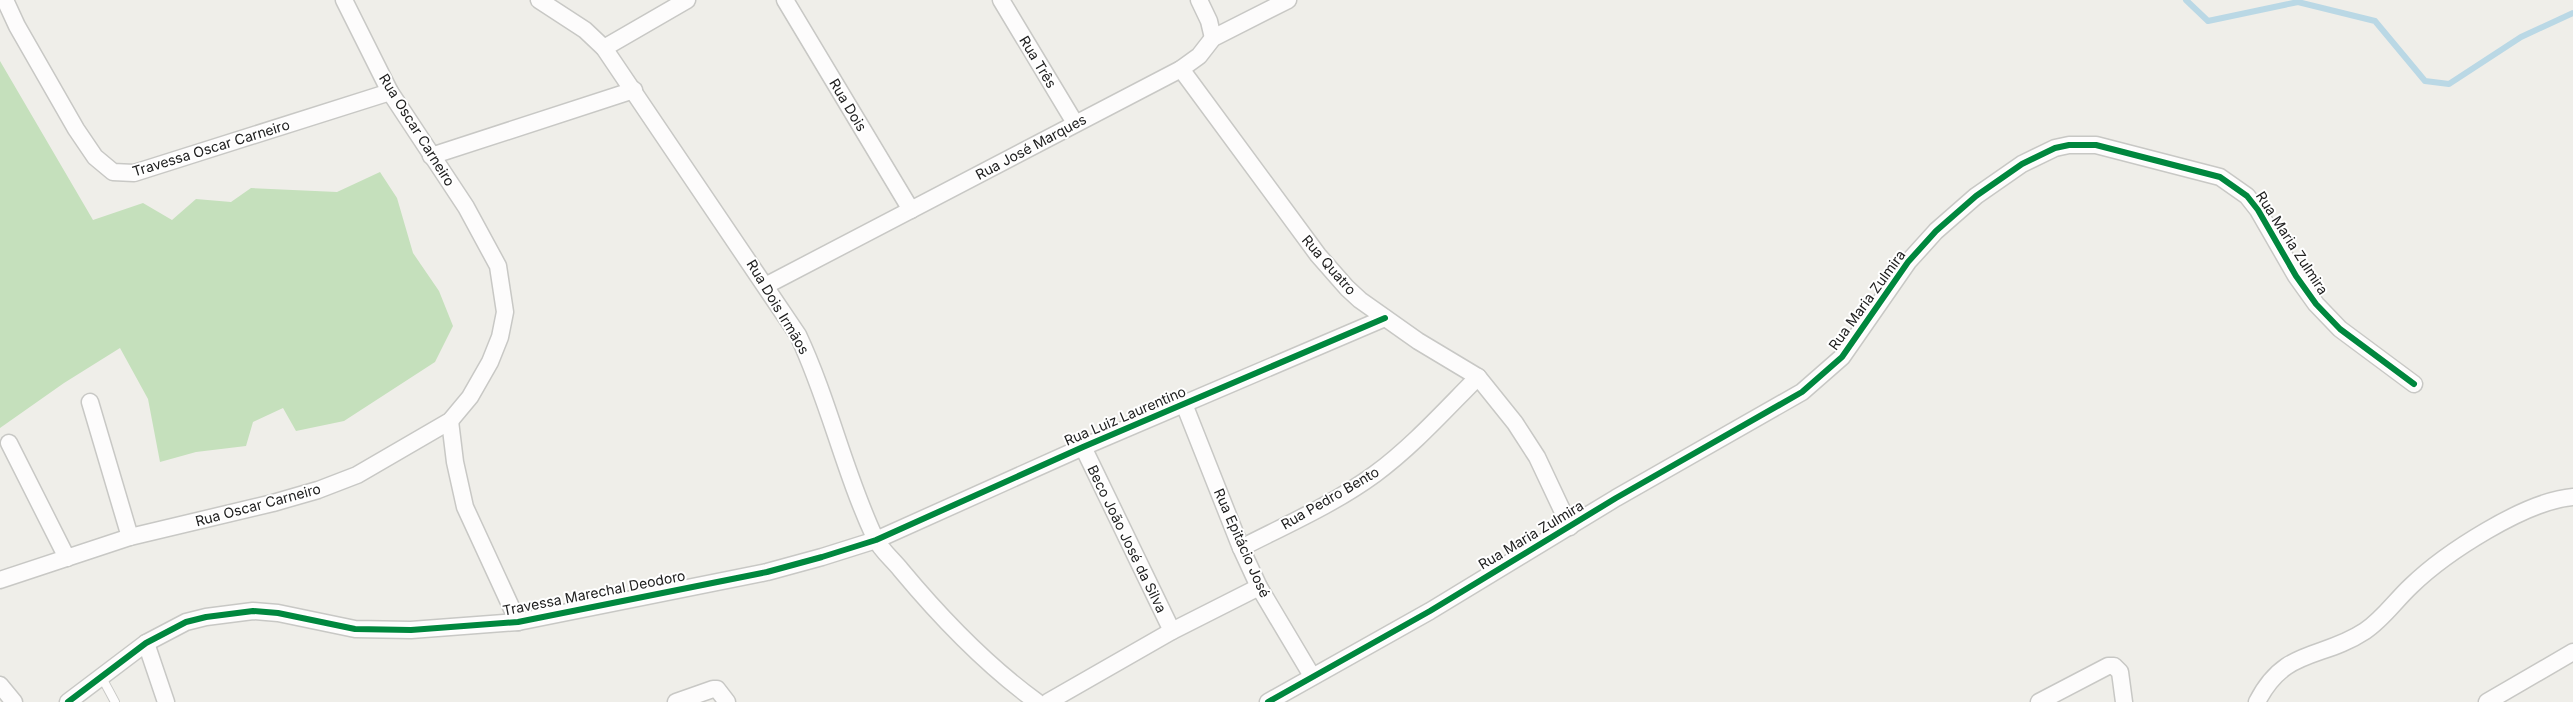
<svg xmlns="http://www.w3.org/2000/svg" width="2573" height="702" font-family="Inter,sans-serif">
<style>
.forest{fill:#c5e0bc}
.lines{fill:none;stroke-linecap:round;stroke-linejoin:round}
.stream{stroke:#bad8e5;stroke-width:6}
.lane-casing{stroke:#c8c8c5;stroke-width:10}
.street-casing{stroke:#c8c8c5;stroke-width:19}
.lane{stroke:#fdfcfc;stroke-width:8}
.street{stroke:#fdfcfc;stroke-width:16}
.cycleway-casing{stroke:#fff;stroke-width:9}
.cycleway{stroke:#00873e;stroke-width:6}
.labels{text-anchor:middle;stroke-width:4;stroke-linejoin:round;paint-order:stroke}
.street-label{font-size:14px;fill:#212121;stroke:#fff}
</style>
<rect width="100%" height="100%" fill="#efeee9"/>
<path class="forest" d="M0,61L93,220L143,203L172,220L196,199L231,202L251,188L337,192L380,172L397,198L413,253L439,291L453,326L435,362L344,421L296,431L283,408L253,422L246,446L196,452L160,462L148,399L120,348L64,383L0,428Z"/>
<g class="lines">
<path class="stream" d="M2186,0L2208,21L2298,2L2375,21L2425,81L2449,84L2521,37L2573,13"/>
<defs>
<path id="lane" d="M101,676L115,702"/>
<g id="street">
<path d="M5,0L17,26L76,129L95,157L113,172L134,173L390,92"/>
<path d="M539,0L585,30L604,48L798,335C829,401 844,472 875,538C880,549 893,560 901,570C941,618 986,665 1037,702"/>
<path d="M785,0L911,210"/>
<path d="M1001,0L1075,123"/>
<path d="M1199,0L1209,21L1213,38"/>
<path d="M604,48L687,0"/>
<path d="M1181,69L1318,255L1347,288L1360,300L1418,341L1478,377L1515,423L1537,457L1570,527"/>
<path d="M431,156L634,90"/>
<path d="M767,285L1181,69L1199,56L1213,38L1288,0"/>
<path d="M90,402L130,537"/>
<path d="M1184,404L1241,548L1259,587L1312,676"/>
<path d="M450,421L455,462L465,507L518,622"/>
<path d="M9,443L67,558"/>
<path d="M1083,447L1172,631"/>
<path d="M1241,548C1286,525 1334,504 1375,474C1413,446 1445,410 1478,377"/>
<path d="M0,580L130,537L273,503L318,490L357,475L450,421L470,397L490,362L500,337L505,312L498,266L466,207L390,92L344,0"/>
<path d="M146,643L166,702"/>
<path d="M0,685L14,702"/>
<path d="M68,702L146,643L186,622L206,617L253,611L278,613L355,629L411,630L518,622L767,572L822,557L876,540L1083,447L1385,318"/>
<path d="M676,702L713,689H717L727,702"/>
<path d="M1048,702L1172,631L1259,587"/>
<path d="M1268,702L1430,611L1616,498L1802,392L1842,357L1908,262L1936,231L1976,196L2022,164L2055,148L2069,145H2096L2220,177L2247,196L2258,210L2296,276L2316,304L2340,329L2414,384"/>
<path d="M2039,702L2108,666H2114L2120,672L2124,702"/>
<path d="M2257,702C2285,647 2321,660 2365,631C2383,619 2395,601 2411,586C2445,553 2525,501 2573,497"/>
<path d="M2487,702L2573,652"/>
</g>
</defs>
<use href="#lane" class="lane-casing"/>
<use href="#street" class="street-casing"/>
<use href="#lane" class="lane"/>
<use href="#street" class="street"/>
<defs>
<g id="cycleway">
<path d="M68,702L146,643L186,622L206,617L253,611L278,613L355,629L411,630L518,622L767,572L822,557L876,540L1083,447L1385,318"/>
<path d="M1268,702L1430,611L1616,498L1802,392L1842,357L1908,262L1936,231L1976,196L2022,164L2055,148L2069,145H2096L2220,177L2247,196L2258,210L2296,276L2316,304L2340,329L2414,384"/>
</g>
</defs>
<use href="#cycleway" class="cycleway-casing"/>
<use href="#cycleway" class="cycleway"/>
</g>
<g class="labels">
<g class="street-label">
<text transform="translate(1038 62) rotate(59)" y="5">Rua Três</text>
<text transform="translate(848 105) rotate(59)" y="5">Rua Dois</text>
<text transform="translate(417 130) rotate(58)" y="5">Rua Oscar Carneiro</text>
<text transform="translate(1031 147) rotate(-28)" y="5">Rua José Marques</text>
<text transform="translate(211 148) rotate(-17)" y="5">Travessa Oscar Carneiro</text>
<text transform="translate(2292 243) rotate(57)" y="5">Rua Maria Zulmira</text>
<text transform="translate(1329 265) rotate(49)" y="5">Rua Quatro</text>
<text transform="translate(1867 300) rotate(-54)" y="5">Rua Maria Zulmira</text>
<text transform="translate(778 307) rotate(59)" y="5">Rua Dois Irmãos</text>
<text transform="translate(1125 416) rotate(-23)" y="5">Rua Luiz Laurentino</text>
<text transform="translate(1330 498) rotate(-30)" y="5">Rua Pedro Bento</text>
<text transform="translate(258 505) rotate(-15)" y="5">Rua Oscar Carneiro</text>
<text transform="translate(1531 535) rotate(-31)" y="5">Rua Maria Zulmira</text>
<text transform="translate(1127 539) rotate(64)" y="5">Beco João José da Silva</text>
<text transform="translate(1242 543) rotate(66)" y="5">Rua Epitácio José</text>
<text transform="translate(594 593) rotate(-11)" y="5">Travessa Marechal Deodoro</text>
</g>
</g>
</svg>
